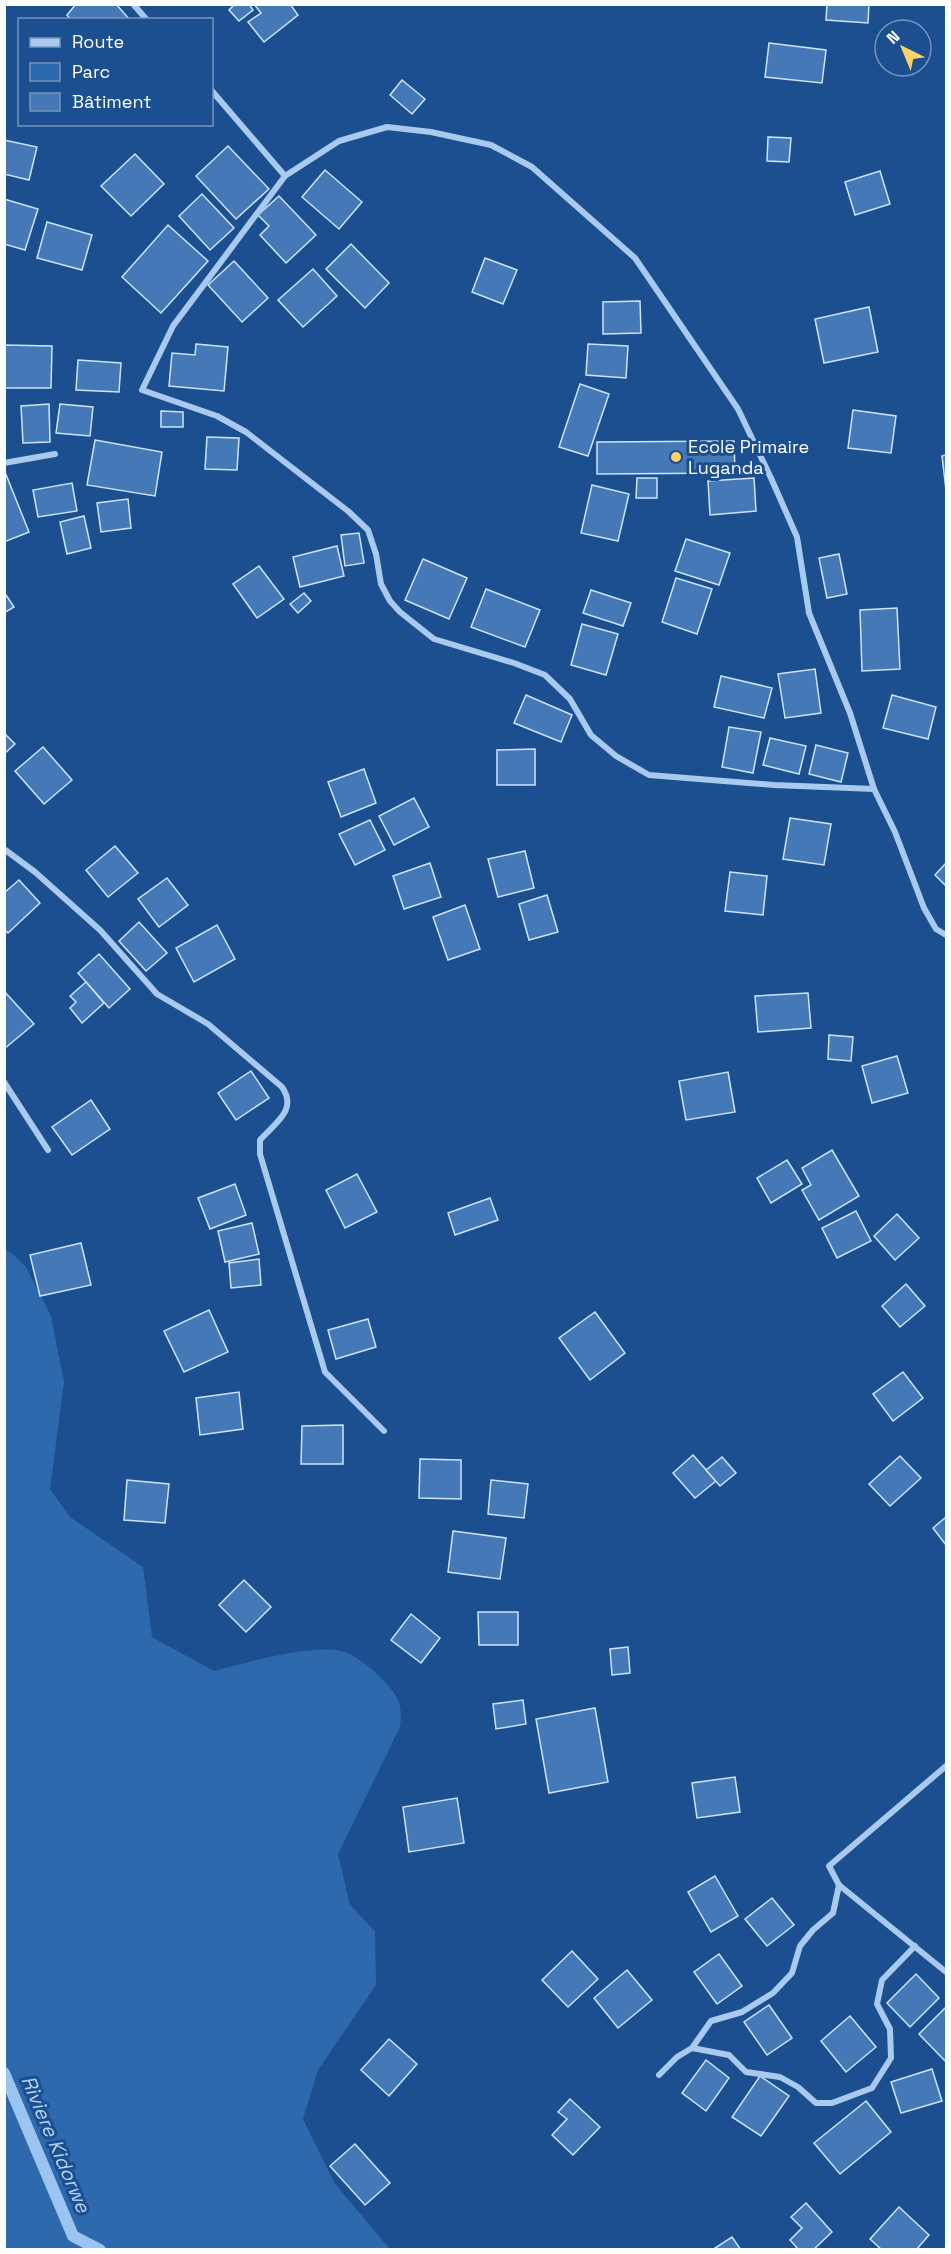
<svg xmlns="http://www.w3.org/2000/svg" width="951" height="2254" font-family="'Space Grotesk',sans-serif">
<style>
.green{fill:#2e69ad}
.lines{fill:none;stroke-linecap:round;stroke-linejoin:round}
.stream{stroke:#9cc4f0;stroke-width:12}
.building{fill:#4478b7;stroke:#cfe3fa;stroke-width:1.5}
.minor{stroke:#a9c9ee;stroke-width:6}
.poi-dot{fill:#ffd166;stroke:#1b4f8f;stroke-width:2}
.labels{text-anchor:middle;stroke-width:6;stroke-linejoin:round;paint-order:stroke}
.poi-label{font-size:18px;fill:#fff;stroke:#1b4f8f;text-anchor:start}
.water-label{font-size:20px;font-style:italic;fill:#b5d3f5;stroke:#1b4f8f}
</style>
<rect width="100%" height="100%" fill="#1b4f8f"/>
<path class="green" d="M5,1250L13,1254L26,1267L51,1316L64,1382L50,1489L70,1517L143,1567L152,1637L214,1671C246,1663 309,1644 341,1651C354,1654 373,1669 382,1679C398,1696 403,1703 400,1727L338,1854L350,1905L375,1931L376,1985L318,2070L303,2119L335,2184L390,2249L5,2250Z"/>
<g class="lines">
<path class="stream" d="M4,2073L73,2236L100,2250"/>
</g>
<g class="building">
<path d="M76,4H116L130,20H71L67,15Z"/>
<path d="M235,4H249L253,10L239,21L229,10Z"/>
<path d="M254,4H290L298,15L264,42L248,22L261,13Z"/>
<path d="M827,4H869L868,23L826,20Z"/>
<path d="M769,43L826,50L822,83L765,77Z"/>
<path d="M402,80L425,99L412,114L390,95Z"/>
<path d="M768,137L791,138L789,162L767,161Z"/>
<path d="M4,140L37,147L29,180L4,174Z"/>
<path d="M228,146L269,189L236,219L196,176Z"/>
<path d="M135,154L164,184L131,216L101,186Z"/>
<path d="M325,170L362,202L339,229L302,197Z"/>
<path d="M880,171L890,204L855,215L845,182Z"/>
<path d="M202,194L234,228L210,250L179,216Z"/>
<path d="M279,196L316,235L286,263L260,235L269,226L258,215Z"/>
<path d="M4,199L38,209L25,250L4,244Z"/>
<path d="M47,222L92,235L82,270L37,258Z"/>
<path d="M168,225L208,261L161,313L122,277Z"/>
<path d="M351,244L389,283L365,308L326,269Z"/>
<path d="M485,258L517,270L503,304L472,292Z"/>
<path d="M234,261L268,298L242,322L208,285Z"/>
<path d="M313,269L337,296L303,327L278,300Z"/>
<path d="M640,301L641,333L603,334V302Z"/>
<path d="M869,307L878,352L824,363L815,319Z"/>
<path d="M196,344L228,347L224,391L169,386L172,353L195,355Z"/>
<path d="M588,344L628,346L626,378L586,375Z"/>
<path d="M4,345L52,346L51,388H4Z"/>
<path d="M78,360L121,363L119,392L76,390Z"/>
<path d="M580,384L609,394L588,456L559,447Z"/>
<path d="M49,404L50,442L23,443L21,406Z"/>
<path d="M60,404L93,407L90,436L56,433Z"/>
<path d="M853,410L896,416L891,453L848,448Z"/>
<path d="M161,411L183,412V427H161Z"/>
<path d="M207,437L239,438L237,470L205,469Z"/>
<path d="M95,440L162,452L155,496L87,485Z"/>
<path d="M734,441L735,473L597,474V442Z"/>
<path d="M946,455V490L942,456Z"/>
<path d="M5,472L29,532L4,542V472Z"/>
<path d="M637,478H657V498H636Z"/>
<path d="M754,478L756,511L710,515L708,481Z"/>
<path d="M72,483L77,511L38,517L33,490Z"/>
<path d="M592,485L629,494L618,541L581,533Z"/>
<path d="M128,499L131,528L101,532L97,503Z"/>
<path d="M84,516L91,548L67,554L60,522Z"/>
<path d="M359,533L364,563L345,566L341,535Z"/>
<path d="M686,539L730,553L719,585L675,571Z"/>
<path d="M337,546L344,576L300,587L293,557Z"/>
<path d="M839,554L847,594L827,598L819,558Z"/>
<path d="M423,559L467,578L449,619L405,600Z"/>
<path d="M259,566L284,599L257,618L233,584Z"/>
<path d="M676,578L712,589L697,634L662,622Z"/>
<path d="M486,589L540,610L525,647L471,627Z"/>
<path d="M591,590L631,603L623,626L583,613Z"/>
<path d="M4,592L14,607L4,613Z"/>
<path d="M304,593L311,601L298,613L290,604Z"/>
<path d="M897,608L900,669L862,671L860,610Z"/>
<path d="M582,624L618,634L606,675L571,665Z"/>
<path d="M815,669L821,713L785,718L778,674Z"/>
<path d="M721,676L772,688L764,718L714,707Z"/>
<path d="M526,695L572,715L561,742L514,723Z"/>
<path d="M892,695L936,707L928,739L883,728Z"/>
<path d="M729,727L761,732L753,773L722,767Z"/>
<path d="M4,733L15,744L4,754Z"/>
<path d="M770,738L806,746L799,774L763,765Z"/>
<path d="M816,745L848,753L841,782L809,774Z"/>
<path d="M43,747L72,780L44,804L15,771Z"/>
<path d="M535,749V785H497V750Z"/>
<path d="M364,769L376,803L341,817L328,782Z"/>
<path d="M414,798L429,827L394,845L379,816Z"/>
<path d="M790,818L831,824L824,865L783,859Z"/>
<path d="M370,820L385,850L355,865L339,834Z"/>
<path d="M115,846L138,873L108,897L86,870Z"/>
<path d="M525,851L534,888L498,897L488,859Z"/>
<path d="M430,863L441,897L404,909L393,876Z"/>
<path d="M946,863V886L935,875Z"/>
<path d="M730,872L767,876L763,915L725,911Z"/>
<path d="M167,878L188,905L159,927L138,899Z"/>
<path d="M19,880L40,903L8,933L4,929V893Z"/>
<path d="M547,895L558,932L529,940L519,904Z"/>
<path d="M465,905L480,949L448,960L433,917Z"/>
<path d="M139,922L167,953L146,971L119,941Z"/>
<path d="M217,925L235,959L194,982L176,948Z"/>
<path d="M99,954L130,989L109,1008L78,973Z"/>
<path d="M86,982L104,1003L82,1023L70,1008L76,1002L70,996Z"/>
<path d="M4,991L34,1024L4,1049Z"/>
<path d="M808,993L811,1028L758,1032L755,996Z"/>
<path d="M829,1035L853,1037L851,1061L828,1059Z"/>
<path d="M897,1056L908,1093L872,1103L862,1066Z"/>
<path d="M251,1071L269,1098L236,1120L218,1093Z"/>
<path d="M728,1072L735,1112L686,1120L679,1081Z"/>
<path d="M91,1100L110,1129L72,1155L52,1127Z"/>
<path d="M832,1150L859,1196L819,1220L802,1190L811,1185L802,1168Z"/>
<path d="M787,1160L802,1184L771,1203L757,1178Z"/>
<path d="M357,1174L377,1212L345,1228L326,1190Z"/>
<path d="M235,1184L246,1215L210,1229L198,1198Z"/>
<path d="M490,1198L498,1220L455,1235L448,1213Z"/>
<path d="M856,1211L871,1241L837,1258L822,1228Z"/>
<path d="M897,1214L919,1238L895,1260L874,1236Z"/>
<path d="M252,1223L259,1254L225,1262L218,1231Z"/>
<path d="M81,1243L91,1285L40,1296L30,1255Z"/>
<path d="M259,1259L261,1285L231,1288L229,1263Z"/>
<path d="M906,1284L925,1306L900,1327L882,1306Z"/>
<path d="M209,1310L228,1352L184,1372L164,1331Z"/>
<path d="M595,1312L625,1353L590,1380L559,1338Z"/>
<path d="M368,1319L376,1347L336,1359L328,1330Z"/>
<path d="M903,1372L923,1398L893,1421L873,1394Z"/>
<path d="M239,1392L243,1429L200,1435L196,1398Z"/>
<path d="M343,1425V1464H301L302,1426Z"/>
<path d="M693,1455L716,1481L695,1498L673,1473Z"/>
<path d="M900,1456L921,1478L890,1506L869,1484Z"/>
<path d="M722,1457L736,1473L720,1486L706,1470Z"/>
<path d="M420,1459L461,1460V1499L419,1498Z"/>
<path d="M127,1480L169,1484L165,1523L124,1520Z"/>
<path d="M491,1480L528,1484L524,1518L488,1514Z"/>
<path d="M946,1517V1545L933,1528Z"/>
<path d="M453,1531L506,1538L500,1579L448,1572Z"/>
<path d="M244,1580L271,1607L246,1632L219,1605Z"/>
<path d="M478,1612H518V1645H479Z"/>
<path d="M411,1614L440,1638L421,1663L391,1640Z"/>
<path d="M628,1647L630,1673L612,1675L610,1649Z"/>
<path d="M523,1700L526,1724L496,1729L493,1704Z"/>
<path d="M595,1708L608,1782L549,1793L536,1719Z"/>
<path d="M735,1777L740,1812L697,1818L692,1783Z"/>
<path d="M457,1798L464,1843L409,1852L403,1807Z"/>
<path d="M715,1876L738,1916L711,1932L688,1892Z"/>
<path d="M772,1898L794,1925L767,1946L745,1919Z"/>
<path d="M572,1951L598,1979L568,2007L542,1980Z"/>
<path d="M719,1954L742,1986L717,2004L694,1972Z"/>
<path d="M627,1970L652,2000L618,2028L594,1998Z"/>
<path d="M916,1974L939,1998L910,2027L887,2003Z"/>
<path d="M769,2005L792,2038L767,2055L744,2022Z"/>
<path d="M946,2007V2062L919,2034Z"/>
<path d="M850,2016L876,2047L846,2072L821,2041Z"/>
<path d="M389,2039L417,2064L389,2096L361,2070Z"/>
<path d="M706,2060L729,2078L706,2111L682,2093Z"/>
<path d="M932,2069L942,2101L901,2113L891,2082Z"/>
<path d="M760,2076L789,2096L761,2136L732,2117Z"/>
<path d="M570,2099L600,2127L573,2155L552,2135L567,2119L558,2112Z"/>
<path d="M866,2101L891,2132L840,2174L814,2143Z"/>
<path d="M355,2144L390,2183L365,2205L330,2166Z"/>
<path d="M806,2203L832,2232L813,2250H799L790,2240L802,2228L791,2217Z"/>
<path d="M899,2207L929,2235L916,2250H882L870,2239Z"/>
<path d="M732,2237L741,2250H712Z"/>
</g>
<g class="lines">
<g class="minor">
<path d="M133,4L147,20"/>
<path d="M212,91L285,176L173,326L142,390L217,416L246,432L348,511L368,530L376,554L381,584L390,601L400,612L434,639L514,663L545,675L570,699L591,735L616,756L649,775L774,785L874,789"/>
<path d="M285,176L339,141L387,127L431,132L491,145L532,167L635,258L738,409L771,478L797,537L809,613L850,713L874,789L895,832L924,908L936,929L946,935"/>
<path d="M4,463L55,454"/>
<path d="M4,849L35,872L100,930L157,994L208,1024L282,1087C298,1110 275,1123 260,1140V1154L325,1372L384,1431"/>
<path d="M4,1082L48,1150"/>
<path d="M839,1885L946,1972"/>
<path d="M692,2048L711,2021L742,2012L773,1993L792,1973L800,1946L813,1930L833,1913L839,1885L829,1866L946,1766"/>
<path d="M659,2075L677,2057L692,2048L729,2055L746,2072L780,2077L798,2087L816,2103H832L872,2088L891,2058L890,2029L877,2004L882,1980L915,1946"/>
</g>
</g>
<circle class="poi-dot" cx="676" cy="457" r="6"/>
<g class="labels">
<g class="poi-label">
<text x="688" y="453">Ecole Primaire<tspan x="688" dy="21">Luganda</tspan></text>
</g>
<g class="water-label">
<text transform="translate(56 2144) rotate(67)" y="7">Riviere Kidorwe</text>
</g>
</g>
<rect width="951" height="2254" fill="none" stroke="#ffffff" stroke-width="12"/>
<rect x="18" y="18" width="195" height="108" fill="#1b4f8f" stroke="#7695bc" stroke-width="1.5"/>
<rect x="30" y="38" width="30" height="9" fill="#a9c9ee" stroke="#7695bc" stroke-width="1.5"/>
<text x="72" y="48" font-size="18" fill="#ffffff">Route</text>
<rect x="30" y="63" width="30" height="18" fill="#2e69ad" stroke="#7695bc" stroke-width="1.5"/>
<text x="72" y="78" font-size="18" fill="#ffffff">Parc</text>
<rect x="30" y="93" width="30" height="18" fill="#4478b7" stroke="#7695bc" stroke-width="1.5"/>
<text x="72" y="108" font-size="18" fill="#ffffff">Bâtiment</text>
<g transform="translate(903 48) rotate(317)"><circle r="28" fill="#1b4f8f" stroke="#7695bc" stroke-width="1.5"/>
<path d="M0-4.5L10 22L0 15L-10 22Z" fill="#ffd166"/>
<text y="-9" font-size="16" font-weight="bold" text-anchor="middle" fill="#ffffff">N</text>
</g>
</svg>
